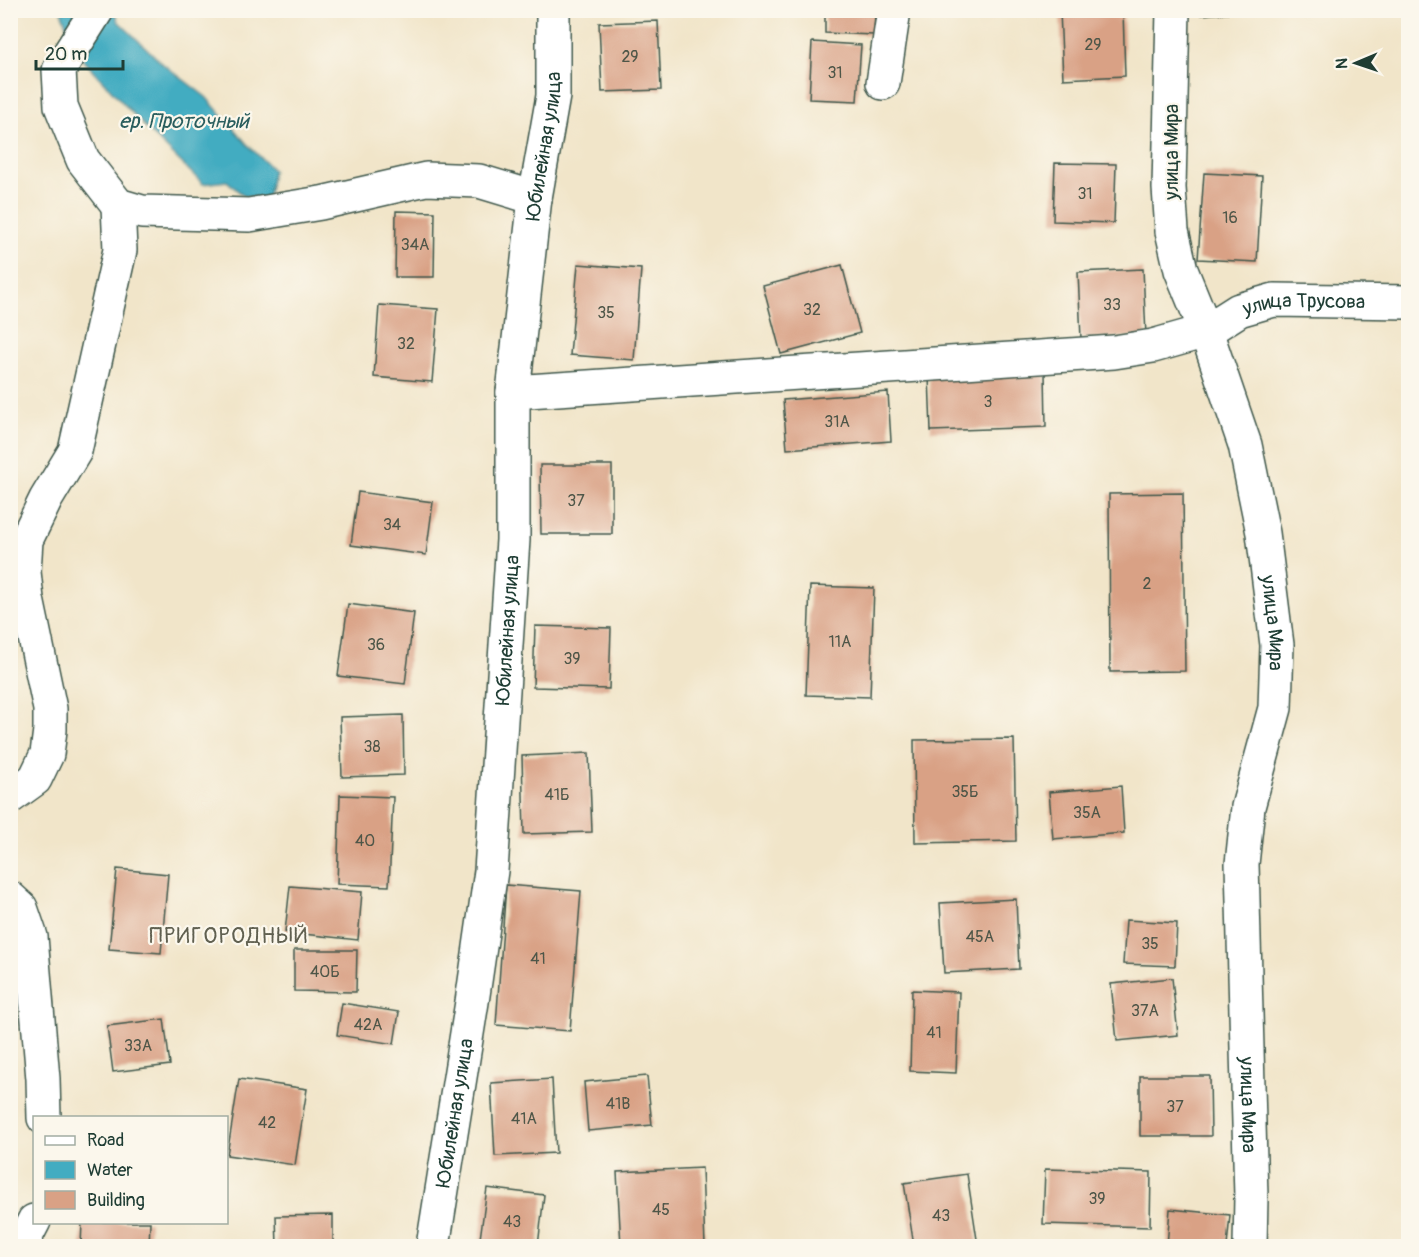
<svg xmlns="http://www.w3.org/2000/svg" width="1419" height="1257" font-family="Pangolin,sans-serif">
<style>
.water{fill:#42acc1;stroke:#30747a;stroke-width:1.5}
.building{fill:#d9a185}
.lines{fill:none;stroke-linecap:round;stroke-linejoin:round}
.minor-casing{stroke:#3e564a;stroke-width:36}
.minor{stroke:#fff;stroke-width:33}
.labels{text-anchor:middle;stroke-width:4.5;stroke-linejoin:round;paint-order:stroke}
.number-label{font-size:16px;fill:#4e5648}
.street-label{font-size:20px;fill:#1f3d34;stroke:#fbf7ec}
.water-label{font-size:21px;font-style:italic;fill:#2a5e5e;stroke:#fbf7ec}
.quarter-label{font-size:22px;letter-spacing:1.5px;fill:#606050;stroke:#fbf7ec}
</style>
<rect width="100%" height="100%" fill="#fbf7ec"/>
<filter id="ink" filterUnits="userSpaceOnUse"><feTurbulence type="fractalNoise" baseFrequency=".0167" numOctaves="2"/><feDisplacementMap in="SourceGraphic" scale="12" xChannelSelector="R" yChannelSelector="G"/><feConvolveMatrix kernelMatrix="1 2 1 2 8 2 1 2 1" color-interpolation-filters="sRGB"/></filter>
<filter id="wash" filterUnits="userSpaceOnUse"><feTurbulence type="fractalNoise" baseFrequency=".008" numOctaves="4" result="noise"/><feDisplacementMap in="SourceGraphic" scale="24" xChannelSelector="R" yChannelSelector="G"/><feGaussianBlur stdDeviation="1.35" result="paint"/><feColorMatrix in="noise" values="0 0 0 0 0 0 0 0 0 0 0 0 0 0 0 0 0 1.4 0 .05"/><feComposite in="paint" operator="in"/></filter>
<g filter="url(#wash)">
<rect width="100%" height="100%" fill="#f1e5c9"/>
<path class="water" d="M61,11H115L118,21L163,64L206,97L247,144L273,170L267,199L244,196L227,181L203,184L148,130L77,53Z"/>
<g id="blocks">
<g class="building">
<path d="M825,10H875L874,35L825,33Z"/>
<path d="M1123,10L1125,76L1063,79L1060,11Z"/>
<path d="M1202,10H1240V12L1202,15Z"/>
<path d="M658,21L661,90L602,92L599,23Z"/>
<path d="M812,42L861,45L857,101L809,99Z"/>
<path d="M1055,163L1116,164L1114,223L1053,221Z"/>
<path d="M1204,173L1262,176L1257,262L1198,259Z"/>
<path d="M396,211L435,212L434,277H395Z"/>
<path d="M578,264L641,269L634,360L570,355Z"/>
<path d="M842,265L860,333L781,354L763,286Z"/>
<path d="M1143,269L1146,336L1081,339L1078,272Z"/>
<path d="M379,305L438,309L432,382L374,377Z"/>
<path d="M1045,372L1046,427L931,431L929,376Z"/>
<path d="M888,392L891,441L787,449L783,400Z"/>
<path d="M540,465H612V534H541Z"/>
<path d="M358,492L433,502L426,555L351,545Z"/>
<path d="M1183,493L1185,671L1110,672L1109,494Z"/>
<path d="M810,586L874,588L870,697L806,695Z"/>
<path d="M348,604L414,613L405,684L338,676Z"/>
<path d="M535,626L611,628L609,689L533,687Z"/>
<path d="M403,715L404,775L342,777L340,717Z"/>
<path d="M1014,739L1016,841L915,843L914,740Z"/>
<path d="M589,753L592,832L524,834L522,756Z"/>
<path d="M1121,786L1124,833L1053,839L1049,792Z"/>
<path d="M340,795L393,797L389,886L337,884Z"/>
<path d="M117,869L168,874L161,953L109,949Z"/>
<path d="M506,885L581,891L570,1031L496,1025Z"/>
<path d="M290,886L362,892L358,940L285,932Z"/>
<path d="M1016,899L1019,969L944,973L940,903Z"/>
<path d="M1126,920L1177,923L1175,966L1123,964Z"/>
<path d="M294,950H357L356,992L294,991Z"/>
<path d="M1172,978L1178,1035L1117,1041L1111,984Z"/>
<path d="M912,990L959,992L956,1073L910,1071Z"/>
<path d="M342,1003L399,1012L394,1044L337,1035Z"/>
<path d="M164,1019L170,1065L113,1072L107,1026Z"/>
<path d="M647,1076L652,1125L588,1131L584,1082Z"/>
<path d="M1140,1076H1210L1211,1136H1140Z"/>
<path d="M239,1079L307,1089L295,1165L227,1155Z"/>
<path d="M552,1079L556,1153L495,1156L491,1083Z"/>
<path d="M702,1168L705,1246H621L617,1172Z"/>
<path d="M1045,1169L1151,1172L1150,1227L1043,1224Z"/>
<path d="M967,1174L978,1246H914L904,1183Z"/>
<path d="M487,1188L544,1195L538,1246H479Z"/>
<path d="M1170,1209L1230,1215L1227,1246H1167Z"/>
<path d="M333,1215V1246H277L276,1216Z"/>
<path d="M82,1222H150L149,1246H81Z"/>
</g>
</g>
</g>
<g filter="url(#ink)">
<use href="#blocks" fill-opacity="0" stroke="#3e564a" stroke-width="1.5"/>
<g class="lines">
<defs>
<g id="minor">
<path d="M97,10L59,70L61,106L83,160L118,205L142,212L249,215L321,203L426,179L479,181L535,198"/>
<path id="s1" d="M1173,10L1169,188L1172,231L1181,270L1206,331L1245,445L1263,533L1277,645L1275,708L1248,807L1242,864L1251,1197L1250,1246"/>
<path d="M883,83L894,10"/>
<path id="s2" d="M513,392L1114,352L1153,346L1206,331L1239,310L1274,300L1408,302"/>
<path d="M10,797L35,779L47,754L50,730V709L27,599L24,572L26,540L46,499L75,451L120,250L118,205"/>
<path d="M10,898L21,908L31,937L43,1079L44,1118"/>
<path d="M21,1246L34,1221"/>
<path id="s3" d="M433,1246L472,1002L491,871L513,540V392L535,198L553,96V10"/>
</g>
</defs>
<use href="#minor" class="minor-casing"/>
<use href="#minor" class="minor"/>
</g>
</g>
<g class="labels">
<g class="number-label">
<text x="1093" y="50">29</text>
<text x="630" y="62">29</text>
<text x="835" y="78">31</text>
<text x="1085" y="199">31</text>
<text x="1230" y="223">16</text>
<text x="415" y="250">34А</text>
<text x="1112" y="310">33</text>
<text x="812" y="315">32</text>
<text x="606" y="318">35</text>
<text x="406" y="349">32</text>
<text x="988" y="407">3</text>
<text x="837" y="427">31А</text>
<text x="576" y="506">37</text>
<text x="392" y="530">34</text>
<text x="1147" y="589">2</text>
<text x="840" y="647">11А</text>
<text x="376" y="650">36</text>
<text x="572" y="664">39</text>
<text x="372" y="752">38</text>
<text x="965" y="797">35Б</text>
<text x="557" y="800">41Б</text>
<text x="1087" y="818">35А</text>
<text x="365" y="846">40</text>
<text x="980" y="942">45А</text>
<text x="1150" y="949">35</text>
<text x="538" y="964">41</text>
<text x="325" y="977">40Б</text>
<text x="1145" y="1016">37А</text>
<text x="368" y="1030">42А</text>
<text x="934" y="1038">41</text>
<text x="138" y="1051">33А</text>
<text x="618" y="1109">41В</text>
<text x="1175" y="1112">37</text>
<text x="524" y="1124">41А</text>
<text x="267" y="1128">42</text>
<text x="1097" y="1204">39</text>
<text x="661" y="1215">45</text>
<text x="941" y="1221">43</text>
<text x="512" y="1227">43</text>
</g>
<g class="street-label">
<text dy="7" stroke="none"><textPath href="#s3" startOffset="1107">Юбилейная улица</textPath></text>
<text transform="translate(1171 152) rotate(-90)" y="7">улица Мира</text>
<text dy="7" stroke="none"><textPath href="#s2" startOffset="802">улица Трусова</textPath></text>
<text dy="7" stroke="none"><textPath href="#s1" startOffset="628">улица Мира</textPath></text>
<text dy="7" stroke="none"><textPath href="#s3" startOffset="621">Юбилейная улица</textPath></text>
<text dy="7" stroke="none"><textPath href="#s1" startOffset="1114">улица Мира</textPath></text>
<text dy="7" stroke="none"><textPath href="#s3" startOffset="135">Юбилейная улица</textPath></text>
</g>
<g class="water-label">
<text x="184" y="128">ер. Проточный</text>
</g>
<g class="quarter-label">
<text x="229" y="943">ПРИГОРОДНЫЙ</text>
</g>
</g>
<rect width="1419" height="1257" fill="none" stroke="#fbf7ec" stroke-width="36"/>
<rect x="33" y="1116" width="195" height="108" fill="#fbf7ec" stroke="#a3ada2" stroke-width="1.5"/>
<rect x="45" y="1136" width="30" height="9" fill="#ffffff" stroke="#a3ada2" stroke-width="1.5"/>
<text x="87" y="1146" font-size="18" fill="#1f3d34">Road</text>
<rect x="45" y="1161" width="30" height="18" fill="#42acc1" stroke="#a3ada2" stroke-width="1.5"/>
<text x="87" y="1176" font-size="18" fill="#1f3d34">Water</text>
<rect x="45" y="1191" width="30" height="18" fill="#d9a185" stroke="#a3ada2" stroke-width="1.5"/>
<text x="87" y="1206" font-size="18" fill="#1f3d34">Building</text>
<g transform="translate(1356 63) rotate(268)" stroke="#fbf7ec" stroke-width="4.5" paint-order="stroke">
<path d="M0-4.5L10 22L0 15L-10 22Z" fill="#1f3d34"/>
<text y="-9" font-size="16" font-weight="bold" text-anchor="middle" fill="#1f3d34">N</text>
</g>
<path d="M36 60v9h87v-9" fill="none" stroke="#1f3d34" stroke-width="3"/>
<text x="45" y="60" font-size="18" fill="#1f3d34" stroke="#fbf7ec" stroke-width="4.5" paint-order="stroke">20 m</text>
</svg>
